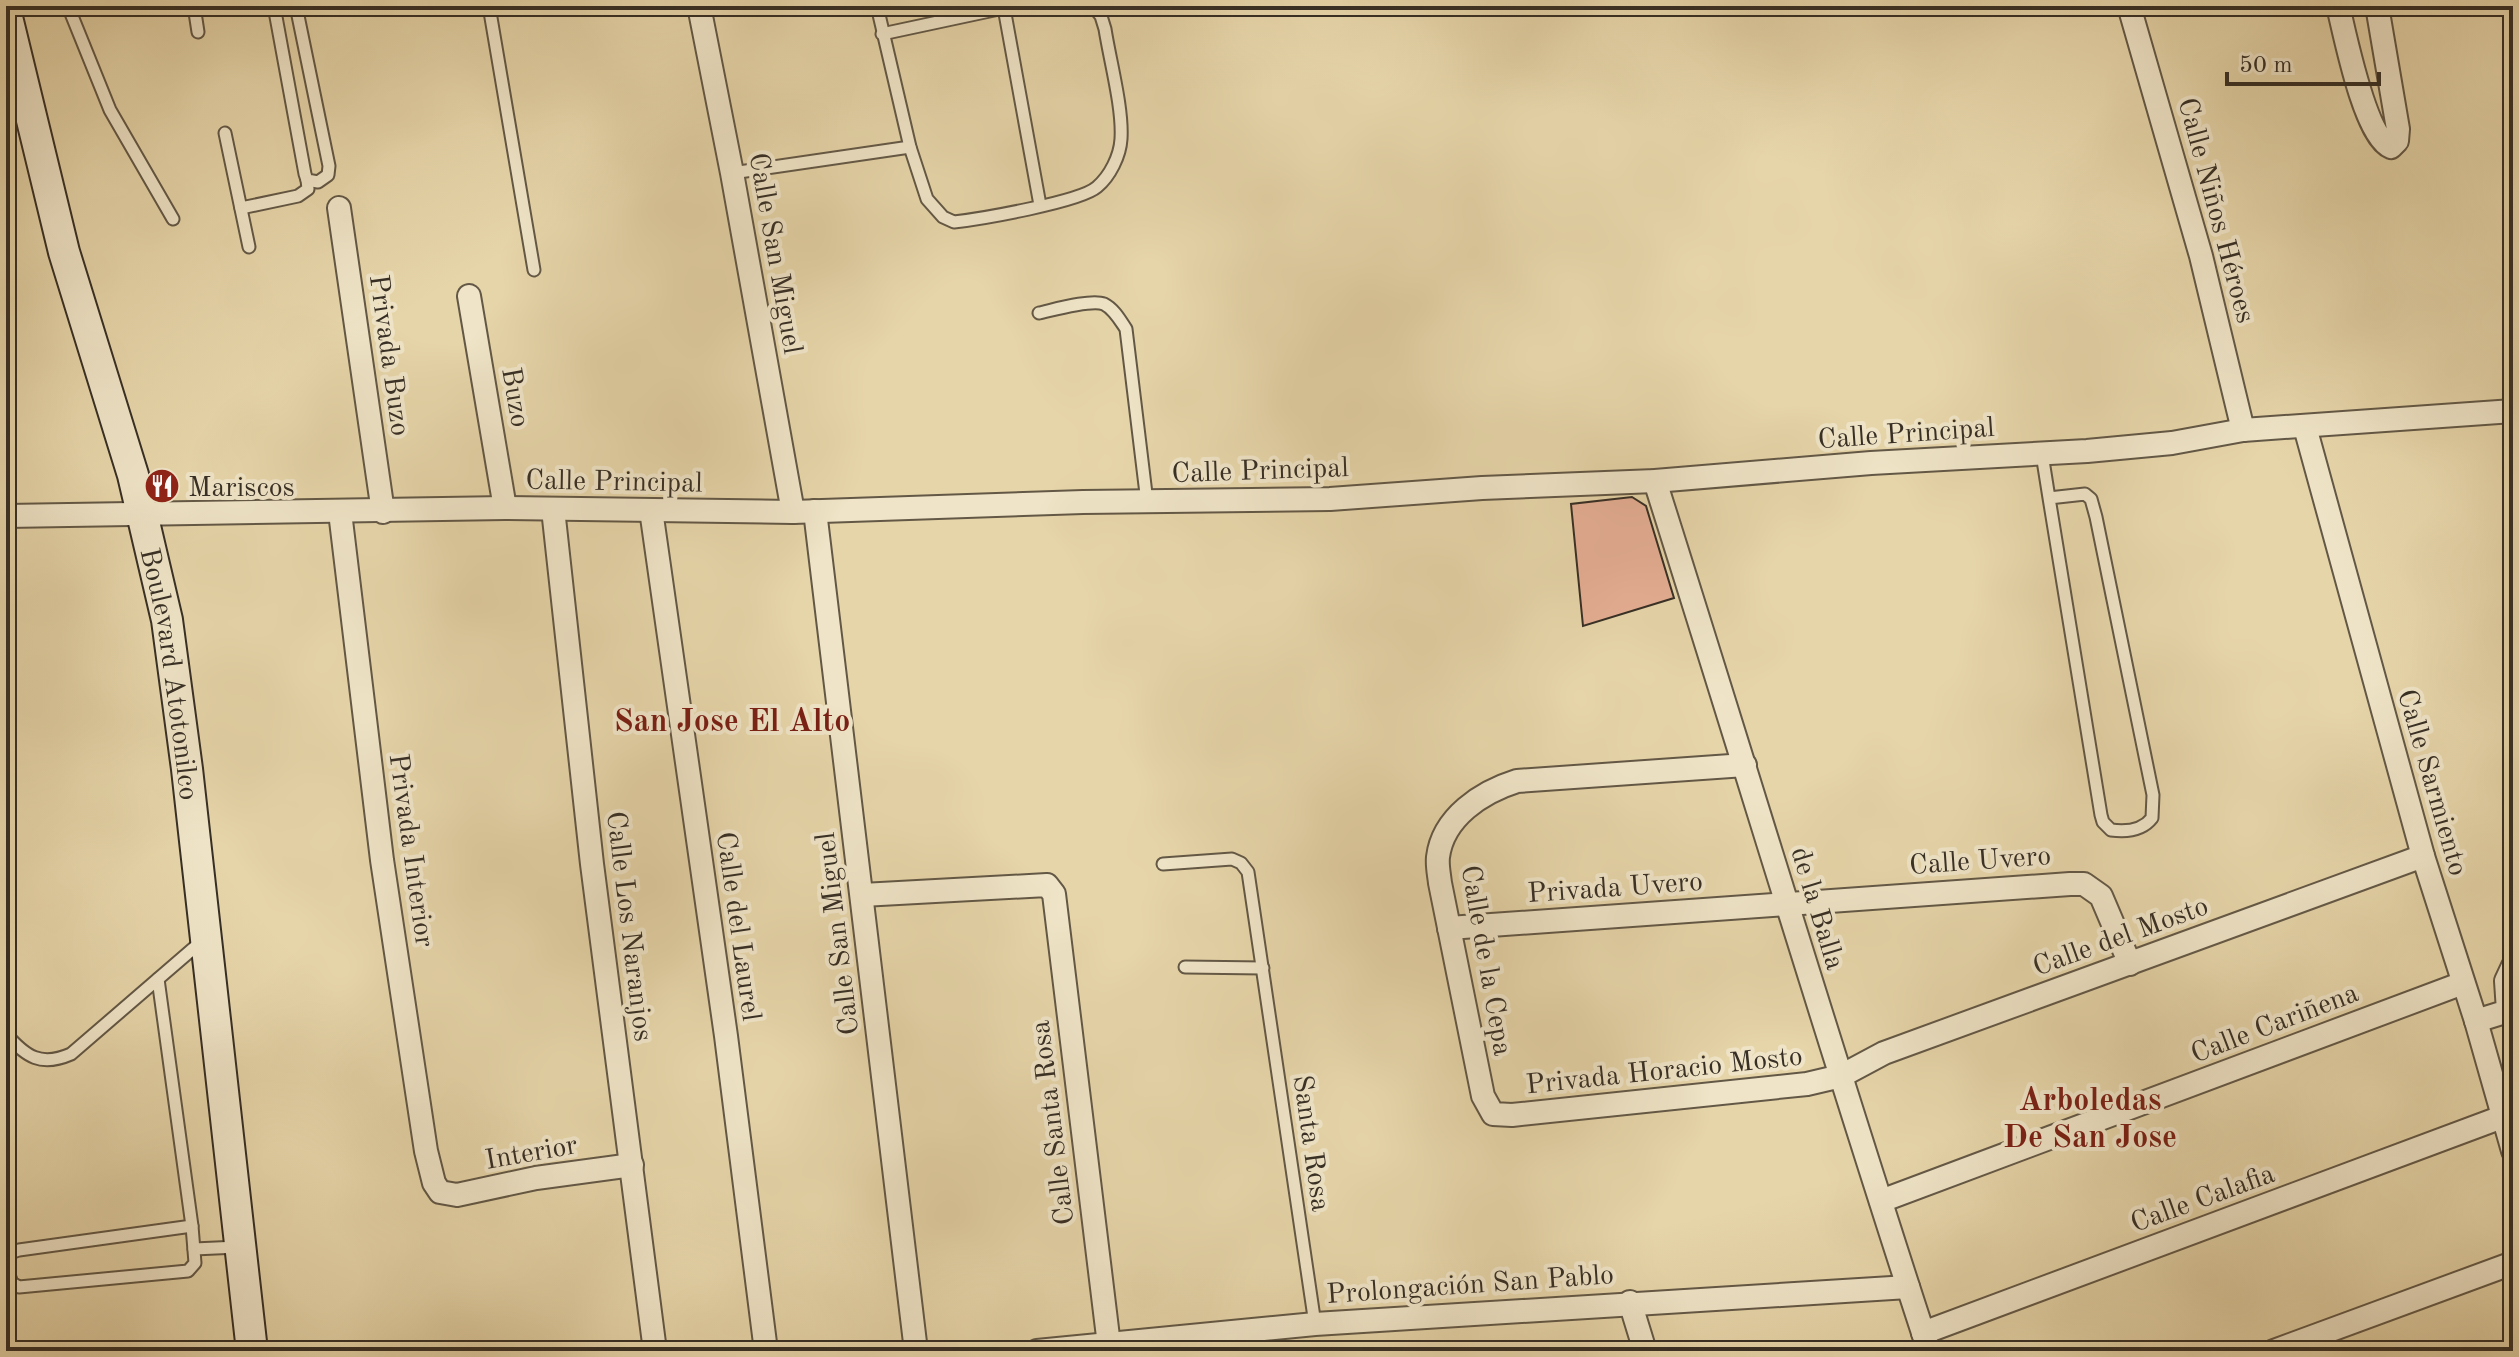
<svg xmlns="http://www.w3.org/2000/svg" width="2519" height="1357" font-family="'Old Standard TT',serif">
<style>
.building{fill:#e5ae94;stroke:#372f25;stroke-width:2}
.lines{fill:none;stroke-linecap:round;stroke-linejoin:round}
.lane-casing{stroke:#635846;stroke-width:15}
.street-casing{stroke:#635846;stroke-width:26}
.secondary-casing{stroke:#372f25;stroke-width:34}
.lane{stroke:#efe4c7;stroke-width:11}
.street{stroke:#efe4c7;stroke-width:22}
.secondary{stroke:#efe4c7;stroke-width:30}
.labels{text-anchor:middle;stroke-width:8;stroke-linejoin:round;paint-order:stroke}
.street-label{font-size:28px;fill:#372f25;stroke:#efe4c7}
.poi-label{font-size:28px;fill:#372f25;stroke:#efe4c7;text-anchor:start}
.quarter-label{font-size:32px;font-weight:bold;fill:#7a1f14;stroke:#efe4c7}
</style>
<rect width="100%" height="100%" fill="#e6d5a9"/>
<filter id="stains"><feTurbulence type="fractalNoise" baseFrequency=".0025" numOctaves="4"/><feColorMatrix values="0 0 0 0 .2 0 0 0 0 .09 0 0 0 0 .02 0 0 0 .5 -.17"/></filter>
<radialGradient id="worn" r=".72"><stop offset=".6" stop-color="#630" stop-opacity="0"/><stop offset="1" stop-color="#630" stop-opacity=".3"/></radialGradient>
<path class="building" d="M1632,497L1646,506L1674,598L1583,626L1571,504Z"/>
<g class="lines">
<defs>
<g id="lane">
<path d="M68,6L110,110L173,219"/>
<path d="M194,6L198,32"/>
<path d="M274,6L305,174L307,180L318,182L328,175L329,166L296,6"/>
<path d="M489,6L534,270"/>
<path d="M877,6L910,147L927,199L943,217L954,222C980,219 1080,202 1097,187C1110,176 1120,156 1121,139C1123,108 1110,61 1105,29L1101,16L1093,6"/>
<path d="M1004,8L1040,205"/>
<path d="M882,34L1013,6"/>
<path d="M225,133L249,247"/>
<path d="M732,173L910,147"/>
<path d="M241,208L298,196L308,189L307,180"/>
<path d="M1039,313C1053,310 1091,299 1104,304C1114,309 1120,320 1126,329L1147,502"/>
<path d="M2042,454L2049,498L2101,815L2103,822L2111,830C2126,832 2142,831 2152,818L2153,795L2096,517L2091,499L2085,494L2049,498"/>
<path d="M1163,864L1232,859L1241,863L1248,872L1315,1324"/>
<path d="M1185,967L1263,968"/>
<path d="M6,1034C26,1057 41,1067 71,1054L202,941"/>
<path d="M194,1249L238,1247"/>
<path d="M6,1260L10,1253L19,1250L192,1226"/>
<path d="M6,1267L12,1283L19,1287L188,1271L195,1263L192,1226L158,979"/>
</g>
<g id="street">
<path d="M699,6L732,173L793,512"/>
<path d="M2129,6L2201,256L2243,430"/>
<path d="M2338,6C2345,35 2365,137 2391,147L2397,141L2398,129L2377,6"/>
<path d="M339,208L383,512"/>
<path d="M469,296L505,508"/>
<path d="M2305,427L2423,856L2476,1021L2513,1151"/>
<path d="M1655,481C1747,771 1834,1062 1929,1351"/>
<path d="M553,509L592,864L655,1351"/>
<path d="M651,510L726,1036L766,1351"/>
<path d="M815,511L916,1351"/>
<path d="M340,512L382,860L426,1151L434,1183L440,1192L457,1195L536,1178L632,1165"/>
<path d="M6,516L505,508L793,512L1083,502L1330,499L1482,488L1655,481L1871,463L2087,451L2172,443L2243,430L2513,411"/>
<path d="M1745,765L1517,781C1482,792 1443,817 1438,857C1437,865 1439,874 1440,883L1483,1096L1493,1114L1512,1115L1807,1084L1841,1076L1884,1053L2423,856"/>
<path d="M862,895L1047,885L1054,894L1109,1345"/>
<path d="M1449,928L2070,884H2084L2101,896L2130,964"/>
<path d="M2476,1021L2508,1011L2506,981L2513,966"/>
<path d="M1881,1201L2463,983"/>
<path d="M1630,1302L1645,1351"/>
<path d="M1923,1333L2502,1117"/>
<path d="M1037,1351L1315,1324L1908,1287"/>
<path d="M2274,1351L2513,1263"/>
</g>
<g id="secondary">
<path id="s1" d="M6,13L64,252L133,475L167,620L187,769L252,1351"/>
</g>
</defs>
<use href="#lane" class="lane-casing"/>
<use href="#street" class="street-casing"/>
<use href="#secondary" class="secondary-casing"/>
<use href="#lane" class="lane"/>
<use href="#street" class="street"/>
<use href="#secondary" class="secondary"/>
</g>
<defs>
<symbol id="restaurant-disc" viewBox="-11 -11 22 22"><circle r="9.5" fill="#8f2418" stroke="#efe4c7"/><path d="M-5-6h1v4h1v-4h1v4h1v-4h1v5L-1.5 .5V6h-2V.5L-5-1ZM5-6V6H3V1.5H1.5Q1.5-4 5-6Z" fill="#fff"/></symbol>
</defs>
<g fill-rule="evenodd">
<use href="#restaurant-disc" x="142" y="466" width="40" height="40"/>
</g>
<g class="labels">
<g class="street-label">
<text transform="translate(2218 210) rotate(75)" y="10">Calle Niños Héroes</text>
<text transform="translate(777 253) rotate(80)" y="10">Calle San Miguel</text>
<text transform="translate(391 355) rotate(82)" y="10">Privada Buzo</text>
<text transform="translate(517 397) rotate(80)" y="10">Buzo</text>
<text transform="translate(1906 432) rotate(-4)" y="10">Calle Principal</text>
<text transform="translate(1260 469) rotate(-2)" y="10">Calle Principal</text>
<text transform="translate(614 480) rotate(1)" y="10">Calle Principal</text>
<text dy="10" stroke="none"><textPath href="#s1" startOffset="682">Boulevard Atotonilco</textPath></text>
<text transform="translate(2434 782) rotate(74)" y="10">Calle Sarmiento</text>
<text transform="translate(413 850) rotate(82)" y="10">Privada Interior</text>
<text transform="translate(1980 859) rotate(-4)" y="10">Calle Uvero</text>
<text transform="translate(1615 886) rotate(-4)" y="10">Privada Uvero</text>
<text transform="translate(1819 908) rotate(73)" y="10">de la Balla</text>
<text transform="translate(631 926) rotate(83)" y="10">Calle Los Naranjos</text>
<text transform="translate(740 926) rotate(82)" y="10">Calle del Laurel</text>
<text transform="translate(836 934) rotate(-97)" y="10">Calle San Miguel</text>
<text transform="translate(2120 935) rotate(-20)" y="10">Calle del Mosto</text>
<text transform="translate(1488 960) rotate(80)" y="10">Calle de la Cepa</text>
<text transform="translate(2274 1022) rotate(-21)" y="10">Calle Cariñena</text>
<text transform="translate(1664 1069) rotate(-6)" y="10">Privada Horacio Mosto</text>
<text transform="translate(1051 1123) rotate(-97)" y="10">Calle Santa Rosa</text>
<text transform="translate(1313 1143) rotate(82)" y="10">Santa Rosa</text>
<text transform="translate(531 1151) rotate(-10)" y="10">Interior</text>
<text transform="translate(2202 1197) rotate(-20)" y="10">Calle Calafia</text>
<text transform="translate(1470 1283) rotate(-4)" y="10">Prolongación San Pablo</text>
</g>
<g class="poi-label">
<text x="188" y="496">Mariscos</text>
</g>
<g class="quarter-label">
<text x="732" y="731">San Jose El Alto</text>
<text x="2090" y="1110">Arboledas<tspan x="2090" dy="37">De San Jose</tspan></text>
</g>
</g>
<rect width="2519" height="1357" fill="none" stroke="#e6d5a9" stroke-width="32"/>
<rect x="8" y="8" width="2503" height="1341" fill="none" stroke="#372f25" stroke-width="4"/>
<rect x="16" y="16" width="2487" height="1325" fill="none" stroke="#372f25" stroke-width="2"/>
<path d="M2227 72v12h152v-12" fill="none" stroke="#372f25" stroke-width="4"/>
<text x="2239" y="72" font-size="24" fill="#372f25" stroke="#efe4c7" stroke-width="6" paint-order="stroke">50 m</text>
<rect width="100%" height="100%" filter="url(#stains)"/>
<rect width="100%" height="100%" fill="url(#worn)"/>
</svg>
